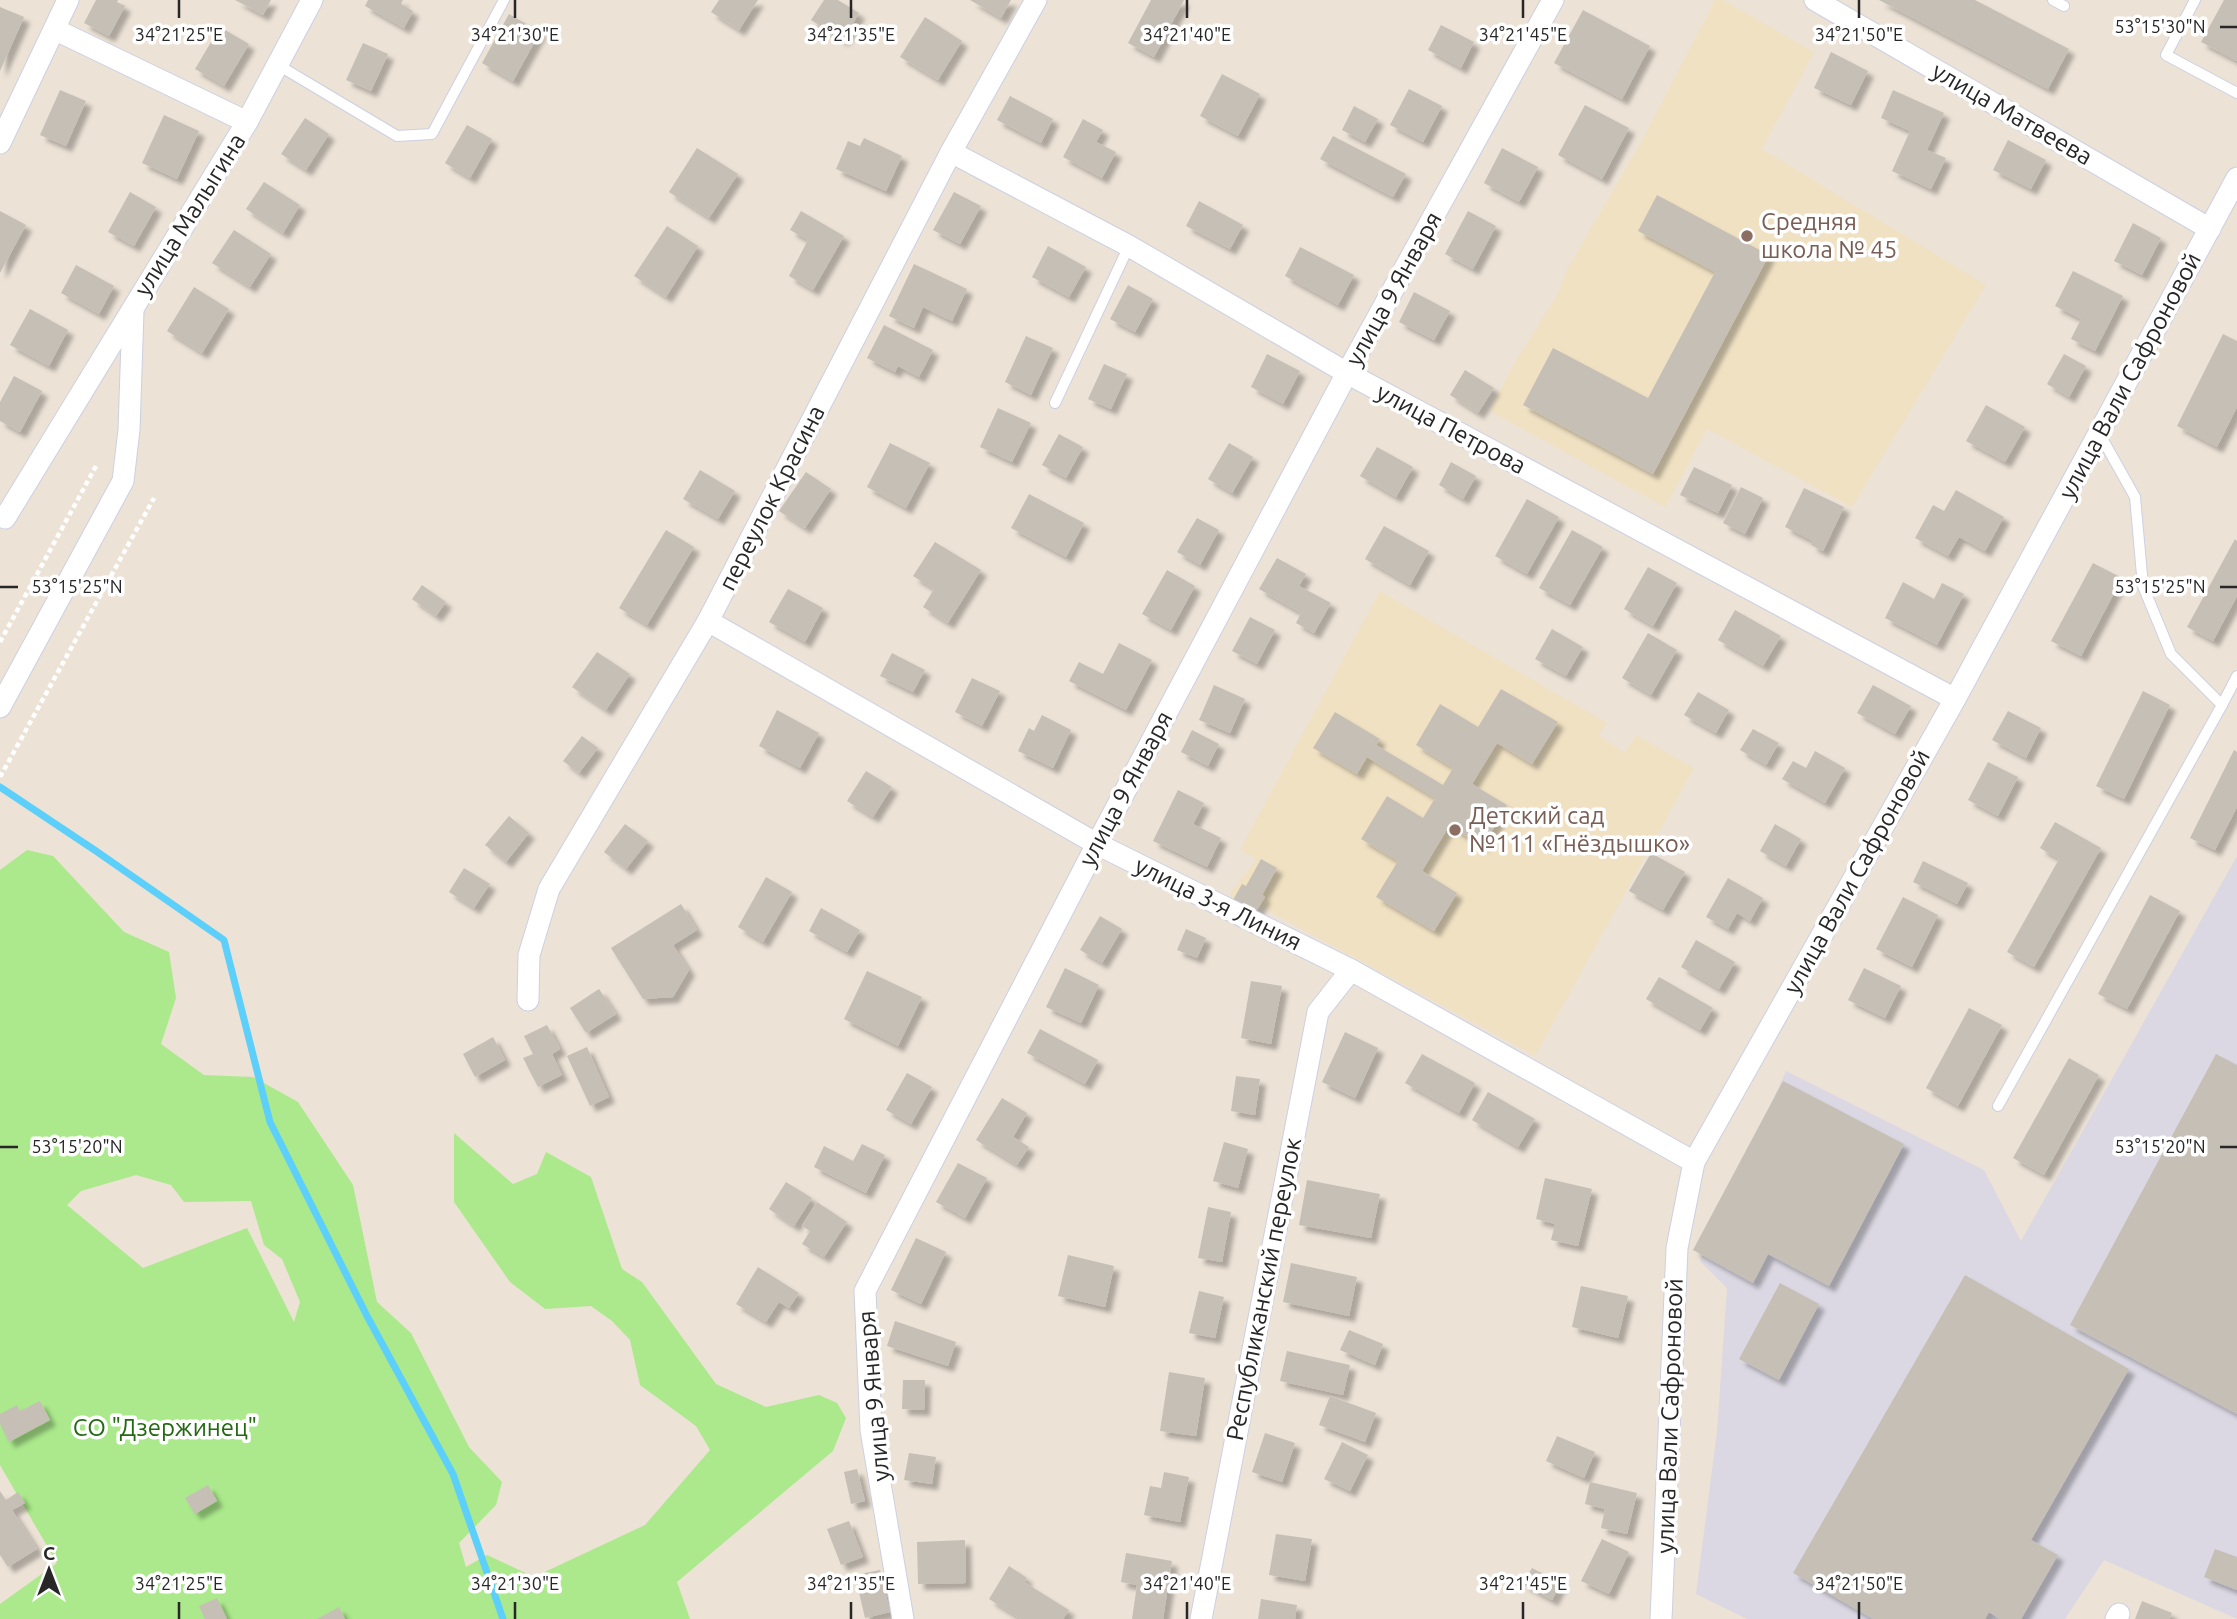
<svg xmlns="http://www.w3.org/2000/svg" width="2237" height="1619" font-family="Ubuntu,sans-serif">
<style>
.industrial{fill:#dbd8e3}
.education{fill:#f0e1c3}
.green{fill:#abe98c;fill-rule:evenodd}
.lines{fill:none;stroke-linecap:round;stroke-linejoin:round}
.stream{stroke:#5ccffa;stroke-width:7}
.building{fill:#c6bfb6;filter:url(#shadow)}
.service-casing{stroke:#cbd0e2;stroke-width:12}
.minor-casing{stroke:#cbd0e2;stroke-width:23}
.path{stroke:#fff;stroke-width:4.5;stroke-dasharray:5 3.5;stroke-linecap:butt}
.service{stroke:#fff;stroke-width:10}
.minor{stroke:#fff;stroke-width:21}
.ticks{fill:none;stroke:#272727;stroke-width:2.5}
.education-dot{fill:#8d6e63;stroke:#fff;stroke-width:2.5}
.labels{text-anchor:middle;stroke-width:7;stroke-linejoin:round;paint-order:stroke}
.street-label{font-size:24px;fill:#272727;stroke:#fff}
.education-label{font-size:24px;fill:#785e54;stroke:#fff;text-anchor:start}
.park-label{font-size:24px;fill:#236912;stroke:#fff}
.ticks-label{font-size:18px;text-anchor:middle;fill:#272727;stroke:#fff;stroke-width:7;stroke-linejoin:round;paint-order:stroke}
</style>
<defs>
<filter id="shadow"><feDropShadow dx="6" dy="6" stdDeviation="2" flood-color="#0004"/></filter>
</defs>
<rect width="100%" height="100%" fill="#ece2d6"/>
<path class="industrial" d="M2237,856V1619L2104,1560L2065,1619H1747L1696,1594L1717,1432L1727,1288L1700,1261L1786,1071L1984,1170L2021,1241Z"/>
<g class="education">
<path d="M1715,0H1723L1814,52L1762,149L1986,285L1852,507L1707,429L1665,507L1490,411L1513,365L1557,295L1567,270L1645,135Z"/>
<path d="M1380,591L1607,723L1598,735L1625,753L1636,735L1694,768L1535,1056L1260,906L1255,913L1233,900L1230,893L1257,859L1240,850Z"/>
</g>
<path class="green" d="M27,850L53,856L124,932L169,952L176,998L161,1044L204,1075L253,1077L298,1102L353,1185L377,1302L411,1333L469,1447L502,1482L496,1505L459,1543L466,1567L487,1555L534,1577L645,1525L710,1450L696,1426L640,1385L630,1340L612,1321L591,1306L545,1309L510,1282L454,1202V1133L513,1184L537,1174L546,1152L591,1177L622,1269L642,1282L716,1384L766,1407L819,1395L837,1403L846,1418L833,1451L677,1582L690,1619H0V1604L57,1563L0,1465V870ZM136,1175L171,1185L184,1202L251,1201L264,1245L282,1259L300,1302L294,1322L247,1228L143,1268L67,1205L81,1191Z"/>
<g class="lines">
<path class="stream" d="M0,787L96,851L224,940L270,1122L367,1316L453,1474L503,1619"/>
</g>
<g class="building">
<path d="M96,0H118L117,2L125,6L109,36L84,23Z"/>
<path d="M235,0H271L263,15Z"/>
<path d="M368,0H403L401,4L413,11L404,28L365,6Z"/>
<path d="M719,0H758L739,30L711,12Z"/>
<path d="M824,0H838L859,13L843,40L811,20Z"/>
<path d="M970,0H1011L1001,18Z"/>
<path d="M1151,0H1184L1154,57L1128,43Z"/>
<path d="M1879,0H1975L2069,49L2048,89Z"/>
<path d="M2224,0H2237V61L2201,42Z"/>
<path d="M0,7L24,17L0,71Z"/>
<path d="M1583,10L1650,46L1622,99L1554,63Z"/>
<path d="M509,14L540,32L513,81L482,63Z"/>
<path d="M925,17L962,41L938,80L900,57Z"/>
<path d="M1441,25L1474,42L1461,68L1428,50Z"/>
<path d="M220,27L249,44L224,86L195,69Z"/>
<path d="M363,43L388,54L371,91L346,80Z"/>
<path d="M1831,52L1868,71L1851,105L1814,88Z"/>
<path d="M1222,74L1260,94L1238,136L1200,116Z"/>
<path d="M1409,89L1442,106L1423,142L1390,125Z"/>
<path d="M60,90L86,101L66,146L40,135Z"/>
<path d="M1893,90L1944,113L1927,150L1946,158L1931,189L1892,171L1910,131L1881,118Z"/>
<path d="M1010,96L1053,119L1041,143L997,120Z"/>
<path d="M1585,105L1629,128L1602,179L1558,155Z"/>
<path d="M1354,106L1378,119L1365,142L1342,130Z"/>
<path d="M164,115L199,131L177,179L142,163Z"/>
<path d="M305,118L329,134L306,170L281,154Z"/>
<path d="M1083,119L1103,130L1096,142L1116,152L1102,178L1063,157Z"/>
<path d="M467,125L492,139L470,178L445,163Z"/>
<path d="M1333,136L1406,174L1393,197L1320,159Z"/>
<path d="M864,138L902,156L886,191L836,169L848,141L860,146Z"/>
<path d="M2008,140L2046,160L2031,189L1993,170Z"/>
<path d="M697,148L738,174L709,218L669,192Z"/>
<path d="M1502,148L1538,167L1519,202L1484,183Z"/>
<path d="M264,182L300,205L283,233L246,209Z"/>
<path d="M130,192L156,207L134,246L108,232Z"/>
<path d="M954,192L981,206L960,244L933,230Z"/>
<path d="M1657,195L1769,255L1653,474L1523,405L1553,348L1648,398L1715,272L1638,231Z"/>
<path d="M1199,201L1243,225L1230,249L1186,226Z"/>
<path d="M0,211L26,225L0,273Z"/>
<path d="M801,211L844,236L813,290L789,276L808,240L790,230Z"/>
<path d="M1468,211L1496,226L1473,269L1445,254Z"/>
<path d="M2133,223L2161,238L2142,275L2114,261Z"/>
<path d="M667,226L698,246L666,297L634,276Z"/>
<path d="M234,230L271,254L250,287L212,263Z"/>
<path d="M1048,246L1086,267L1069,297L1032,277Z"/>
<path d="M1300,247L1354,275L1338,305L1285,276Z"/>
<path d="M914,264L967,289L952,321L923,307L914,328L889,316Z"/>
<path d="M76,265L114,286L99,314L61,293Z"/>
<path d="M2073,271L2123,296L2095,351L2071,339L2081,319L2055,306Z"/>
<path d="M1128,285L1153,299L1135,332L1110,319Z"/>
<path d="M194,287L229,309L202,353L167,331Z"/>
<path d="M1414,292L1450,311L1434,340L1399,322Z"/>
<path d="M30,309L68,330L49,366L10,345Z"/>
<path d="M884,325L933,350L919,377L898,366L895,372L867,358Z"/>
<path d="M2223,334L2237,341V407L2217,447L2177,426Z"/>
<path d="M1026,336L1053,348L1031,395L1005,382Z"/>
<path d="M1267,354L1300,371L1283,404L1251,387Z"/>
<path d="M2064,354L2086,366L2069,397L2047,384Z"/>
<path d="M1104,364L1127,374L1111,409L1088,399Z"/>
<path d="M1465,370L1494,388L1478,413L1450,395Z"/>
<path d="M14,376L42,391L20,432L0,421V402Z"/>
<path d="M1986,405L2025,427L2005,462L1966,441Z"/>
<path d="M998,408L1031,423L1012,462L980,447Z"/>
<path d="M1059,434L1083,447L1066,478L1042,465Z"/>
<path d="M890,443L930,463L906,508L867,487Z"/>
<path d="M1229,443L1253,457L1232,493L1208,479Z"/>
<path d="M1377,447L1413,467L1396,497L1360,476Z"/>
<path d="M1451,462L1476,476L1463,499L1439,485Z"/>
<path d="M1694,467L1732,485L1718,513L1680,495Z"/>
<path d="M700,470L735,491L718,519L683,499Z"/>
<path d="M806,472L831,489L805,528L779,511Z"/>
<path d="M1741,487L1763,498L1745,534L1723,523Z"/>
<path d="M1804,488L1844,507L1823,551L1811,545L1813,541L1785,527Z"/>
<path d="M1956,490L2004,517L1985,551L1959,537L1948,556L1915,538L1933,505L1944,511Z"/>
<path d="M1029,494L1084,523L1066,557L1011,528Z"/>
<path d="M1527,499L1559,517L1527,574L1495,556Z"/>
<path d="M1197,518L1219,530L1200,565L1177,552Z"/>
<path d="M1384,526L1429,551L1410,585L1365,559Z"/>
<path d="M666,530L694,547L647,625L619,608Z"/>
<path d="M1572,530L1603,547L1570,605L1539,588Z"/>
<path d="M2235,539L2237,541V596L2213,641L2187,627Z"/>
<path d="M935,542L981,570L948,623L923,607L934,589L913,576Z"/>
<path d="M1277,558L1306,574L1299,586L1331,603L1314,633L1296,623L1301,613L1259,589Z"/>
<path d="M2093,563L2122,578L2081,656L2051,641Z"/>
<path d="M1648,567L1677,583L1653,626L1624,609Z"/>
<path d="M1167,570L1195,586L1171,630L1142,614Z"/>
<path d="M1903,582L1934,599L1942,583L1964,594L1937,645L1885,618Z"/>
<path d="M422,585L446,602L436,616L412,599Z"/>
<path d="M788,589L823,608L805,642L769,622Z"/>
<path d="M1735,610L1781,636L1763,666L1718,640Z"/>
<path d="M1250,617L1275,630L1257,664L1232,651Z"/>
<path d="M1552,629L1583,647L1566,676L1535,659Z"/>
<path d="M1648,633L1677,650L1651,695L1622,678Z"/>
<path d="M1119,643L1152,660L1126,710L1069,681L1079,662L1103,674Z"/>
<path d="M597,652L630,674L606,710L572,687Z"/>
<path d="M892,653L925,670L913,692L880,676Z"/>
<path d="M972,678L1000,691L982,726L955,712Z"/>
<path d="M1214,685L1245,699L1230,733L1199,720Z"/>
<path d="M1873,685L1911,706L1895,734L1857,713Z"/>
<path d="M1501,689L1558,722L1532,764L1497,743L1472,784L1507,805L1483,846L1449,826L1422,871L1457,893L1434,931L1376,897L1398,861L1361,839L1387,796L1423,818L1435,798L1367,757L1357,774L1313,748L1335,712L1380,739L1376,745L1443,785L1453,768L1416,745L1440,704L1478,727Z"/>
<path d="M2143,691L2170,705L2124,799L2096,786Z"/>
<path d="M1698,692L1729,710L1716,733L1684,715Z"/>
<path d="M777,710L819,733L800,768L759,746Z"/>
<path d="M2008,711L2041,728L2026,758L1992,740Z"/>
<path d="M1042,715L1071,730L1053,768L1018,751L1029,728L1034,731Z"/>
<path d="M1753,729L1779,743L1766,765L1740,750Z"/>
<path d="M1192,730L1219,744L1208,766L1181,752Z"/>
<path d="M582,736L598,748L579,773L563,761Z"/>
<path d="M2234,750L2237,752V807L2215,850L2190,838Z"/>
<path d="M1815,751L1845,768L1825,803L1782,779L1793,761L1806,768Z"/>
<path d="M1988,762L2018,777L1998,816L1968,800Z"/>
<path d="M866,771L892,787L873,817L847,801Z"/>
<path d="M1178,790L1204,803L1193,824L1221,838L1207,867L1153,841Z"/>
<path d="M509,816L529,833L506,862L485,845Z"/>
<path d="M2055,822L2101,848L2034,967L2007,952L2059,859L2040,848Z"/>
<path d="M625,824L648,841L626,869L604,852Z"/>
<path d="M1775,824L1801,839L1786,866L1760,851Z"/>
<path d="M1651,853L1685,872L1663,910L1629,891Z"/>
<path d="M1261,859L1277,868L1262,895L1265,897L1255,913L1233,900L1242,884L1246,886Z"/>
<path d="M1923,861L1968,883L1957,904L1913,882Z"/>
<path d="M464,868L490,884L474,908L449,892Z"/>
<path d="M766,877L792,892L763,942L738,927Z"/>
<path d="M1728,878L1763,898L1750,921L1737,913L1728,929L1706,917Z"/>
<path d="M2150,895L2180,911L2127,1009L2098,994Z"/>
<path d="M1903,897L1938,915L1912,967L1876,949Z"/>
<path d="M681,904L697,930L673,945L689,970L673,997L643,999L611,948Z"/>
<path d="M821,908L860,930L847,952L809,931Z"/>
<path d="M1100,916L1122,929L1102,963L1080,950Z"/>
<path d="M1186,929L1206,938L1197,958L1177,950Z"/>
<path d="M1696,940L1735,962L1719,989L1681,967Z"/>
<path d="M1065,968L1099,985L1081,1023L1046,1007Z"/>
<path d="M1864,968L1901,986L1885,1018L1848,1000Z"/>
<path d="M867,971L922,997L898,1046L844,1019Z"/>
<path d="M1659,977L1713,1008L1700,1030L1646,999Z"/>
<path d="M1251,981L1282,986L1271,1044L1241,1038Z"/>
<path d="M599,989L616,1014L586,1033L570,1008Z"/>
<path d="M1969,1008L2002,1025L1958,1106L1926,1088Z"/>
<path d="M547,1025L560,1049L552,1054L562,1075L538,1087L523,1058L533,1054L524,1036Z"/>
<path d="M1040,1029L1098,1060L1085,1084L1027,1053Z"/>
<path d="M1345,1032L1378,1048L1355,1098L1322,1082Z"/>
<path d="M493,1037L505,1060L475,1077L463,1054Z"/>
<path d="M587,1047L609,1097L590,1106L567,1056Z"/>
<path d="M1422,1054L1475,1083L1459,1113L1405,1083Z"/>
<path d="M2216,1054L2237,1065V1414L2070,1325Z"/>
<path d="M2069,1058L2099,1075L2044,1175L2013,1158Z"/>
<path d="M907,1073L932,1087L911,1124L886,1110Z"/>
<path d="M1236,1076L1260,1079L1255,1115L1231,1111Z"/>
<path d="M1783,1081L1904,1144L1829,1286L1768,1254L1753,1283L1693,1250Z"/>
<path d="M1488,1092L1535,1119L1518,1147L1472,1120Z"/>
<path d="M1002,1098L1027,1113L1013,1137L1029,1147L1017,1165L976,1140Z"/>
<path d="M1224,1142L1248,1149L1238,1188L1213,1181Z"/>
<path d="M862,1144L885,1155L866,1193L814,1167L824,1146L853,1161Z"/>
<path d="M958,1163L987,1178L965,1218L936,1202Z"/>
<path d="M1545,1178L1592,1189L1578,1246L1551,1240L1555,1224L1536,1219Z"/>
<path d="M1307,1180L1380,1194L1371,1238L1299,1225Z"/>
<path d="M786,1182L812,1198L794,1226L769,1209Z"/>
<path d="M817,1202L847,1222L824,1257L802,1244L810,1231L802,1226Z"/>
<path d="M1208,1207L1231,1212L1222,1262L1198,1258Z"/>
<path d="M916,1238L946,1252L921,1304L891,1290Z"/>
<path d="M1068,1255L1114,1266L1105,1307L1058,1296Z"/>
<path d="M1291,1263L1357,1277L1349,1316L1283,1302Z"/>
<path d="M758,1267L799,1293L789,1308L779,1302L766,1322L736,1304Z"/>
<path d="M1965,1275L2129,1369L2031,1540L2058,1555L2021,1619H2000L1989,1612L1985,1619H1873L1793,1573Z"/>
<path d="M1780,1283L1819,1304L1779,1380L1739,1359Z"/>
<path d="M1581,1286L1628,1296L1618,1338L1572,1327Z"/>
<path d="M1199,1291L1224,1297L1215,1338L1189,1333Z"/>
<path d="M895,1321L956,1342L948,1366L887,1346Z"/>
<path d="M1349,1330L1383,1344L1375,1365L1340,1350Z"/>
<path d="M1287,1351L1350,1365L1343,1395L1280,1381Z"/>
<path d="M1169,1372L1205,1378L1196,1436L1160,1431Z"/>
<path d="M903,1380H925L924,1410L902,1409Z"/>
<path d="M1330,1396L1376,1413L1365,1442L1319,1425Z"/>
<path d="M40,1401L50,1420L9,1442L0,1424V1414L17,1405L20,1411Z"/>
<path d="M1265,1433L1295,1443L1282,1482L1252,1472Z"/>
<path d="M1557,1436L1595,1452L1584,1478L1546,1461Z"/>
<path d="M1342,1442L1368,1455L1350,1491L1324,1479Z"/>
<path d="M909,1453L936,1457L932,1484L904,1480Z"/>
<path d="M857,1469L865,1501L851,1504L844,1472Z"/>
<path d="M1164,1472L1189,1477L1180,1522L1144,1515L1150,1486L1161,1488Z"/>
<path d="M1590,1482L1637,1493L1627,1534L1601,1528L1605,1509L1585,1504Z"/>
<path d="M208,1485L217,1501L195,1514L185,1498Z"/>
<path d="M0,1491L6,1500L18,1492L25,1503L12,1510L37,1549L8,1567L0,1555Z"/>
<path d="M849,1521L863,1557L841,1565L827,1529Z"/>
<path d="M1276,1534L1312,1539L1305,1581L1269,1575Z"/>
<path d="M1602,1539L1629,1552L1609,1594L1581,1581Z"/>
<path d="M965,1540L966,1583L918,1584L917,1542Z"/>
<path d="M2215,1549L2237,1557V1590L2204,1577Z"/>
<path d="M1126,1553L1172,1561L1163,1619H1132L1137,1585L1121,1582Z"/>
<path d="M1009,1566L1027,1578L1024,1582L1069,1610L1063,1619H1021L989,1599Z"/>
<path d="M1532,1568L1561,1583L1552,1600L1523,1584Z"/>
<path d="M880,1570L890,1612L865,1618L855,1575Z"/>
<path d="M217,1598L227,1619H205L199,1606Z"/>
<path d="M1261,1599L1297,1605L1295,1619H1258Z"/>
<path d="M2142,1601L2172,1613L2169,1619H2135Z"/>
<path d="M339,1607L345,1619H317Z"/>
</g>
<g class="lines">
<defs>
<g id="service">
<path d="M2053,0L2064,6"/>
<path d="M2195,0L2166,55L2237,93"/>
<path d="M278,65L397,136L432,134L504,0"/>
<path d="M1055,403L1129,246"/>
<path d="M2222,705L2237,676"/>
<path d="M1998,1106L2222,705L2171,654L2143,586L2135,497L2099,433"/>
</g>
<g id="minor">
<path d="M1815,0L2210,229"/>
<path d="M56,30L247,122"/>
<path d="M0,143L68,0"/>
<path d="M951,152L1129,246L1347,373L1955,699"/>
<path d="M5,518L247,122L312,0"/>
<path d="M708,621L1097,844L1351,970L1694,1162"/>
<path d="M0,707L123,481L129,430L133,311"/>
<path d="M528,1000L529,955L549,889L708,621L951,152L1036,0"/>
<path d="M903,1619L871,1430L865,1291L1097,844L1347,373L1553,0"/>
<path d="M1201,1619L1318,1012L1351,970"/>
<path d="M1661,1619L1677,1248L1694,1162L1955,699L2237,178"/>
<path d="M2116,1619L2119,1614"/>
</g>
</defs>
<use href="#service" class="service-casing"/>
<use href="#minor" class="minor-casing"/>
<g class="path">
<path d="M0,642L96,466"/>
<path d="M0,777L154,498"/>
</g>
<use href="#service" class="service"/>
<use href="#minor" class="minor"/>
</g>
<path class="ticks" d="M179,0V18M515,0V18M851,0V18M1187,0V18M1523,0V18M1859,0V18M2220,27H2237M0,587H18M2220,587H2237M0,1147H18M2220,1147H2237M179,1602V1619M515,1602V1619M851,1602V1619M1187,1602V1619M1523,1602V1619M1859,1602V1619"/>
<g class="education-dot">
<circle cx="1747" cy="236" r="7"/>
<circle cx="1455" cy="830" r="7"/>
</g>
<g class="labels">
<g class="street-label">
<text transform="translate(2012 114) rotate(30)" y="8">улица Матвеева</text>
<text transform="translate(190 215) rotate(-58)" y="8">улица Малыгина</text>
<text transform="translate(1394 289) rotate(-61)" y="8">улица 9 Января</text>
<text transform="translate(2130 376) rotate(-62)" y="8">улица Вали Сафроновой</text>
<text transform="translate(1451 429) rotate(28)" y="8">улица Петрова</text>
<text transform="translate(772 498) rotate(-63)" y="8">переулок Красина</text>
<text transform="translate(1126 789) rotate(-62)" y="8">улица 9 Января</text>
<text transform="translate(1857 872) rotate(-61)" y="8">улица Вали Сафроновой</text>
<text transform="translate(1218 904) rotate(26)" y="8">улица 3-я Линия</text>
<text transform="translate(1264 1289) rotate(-79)" y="8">Республиканский переулок</text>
<text transform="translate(874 1396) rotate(-95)" y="8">улица 9 Января</text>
<text transform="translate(1670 1416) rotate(-88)" y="8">улица Вали Сафроновой</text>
</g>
<g class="education-label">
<text x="1761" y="230">Средняя<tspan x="1761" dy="28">школа № 45</tspan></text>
<text x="1469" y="824">Детский сад<tspan x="1469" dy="28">№111 «Гнёздышко»</tspan></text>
</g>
<g class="park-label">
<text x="165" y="1436">СО "Дзержинец"</text>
</g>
</g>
<g class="ticks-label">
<text x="2160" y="33">53°15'30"N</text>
<text x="179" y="41">34°21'25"E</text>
<text x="515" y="41">34°21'30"E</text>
<text x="851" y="41">34°21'35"E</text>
<text x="1187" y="41">34°21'40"E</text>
<text x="1523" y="41">34°21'45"E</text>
<text x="1859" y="41">34°21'50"E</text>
<text x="77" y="593">53°15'25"N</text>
<text x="2160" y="593">53°15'25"N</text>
<text x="77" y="1153">53°15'20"N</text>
<text x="2160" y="1153">53°15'20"N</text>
<text x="179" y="1590">34°21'25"E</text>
<text x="515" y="1590">34°21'30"E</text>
<text x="851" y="1590">34°21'35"E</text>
<text x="1187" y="1590">34°21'40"E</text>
<text x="1523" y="1590">34°21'45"E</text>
<text x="1859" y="1590">34°21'50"E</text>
</g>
<g transform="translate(49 1570)" stroke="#ffffff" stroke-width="5" paint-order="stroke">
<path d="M0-5L12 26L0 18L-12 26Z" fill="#272727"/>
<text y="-10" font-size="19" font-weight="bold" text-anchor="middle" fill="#272727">С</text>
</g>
</svg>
